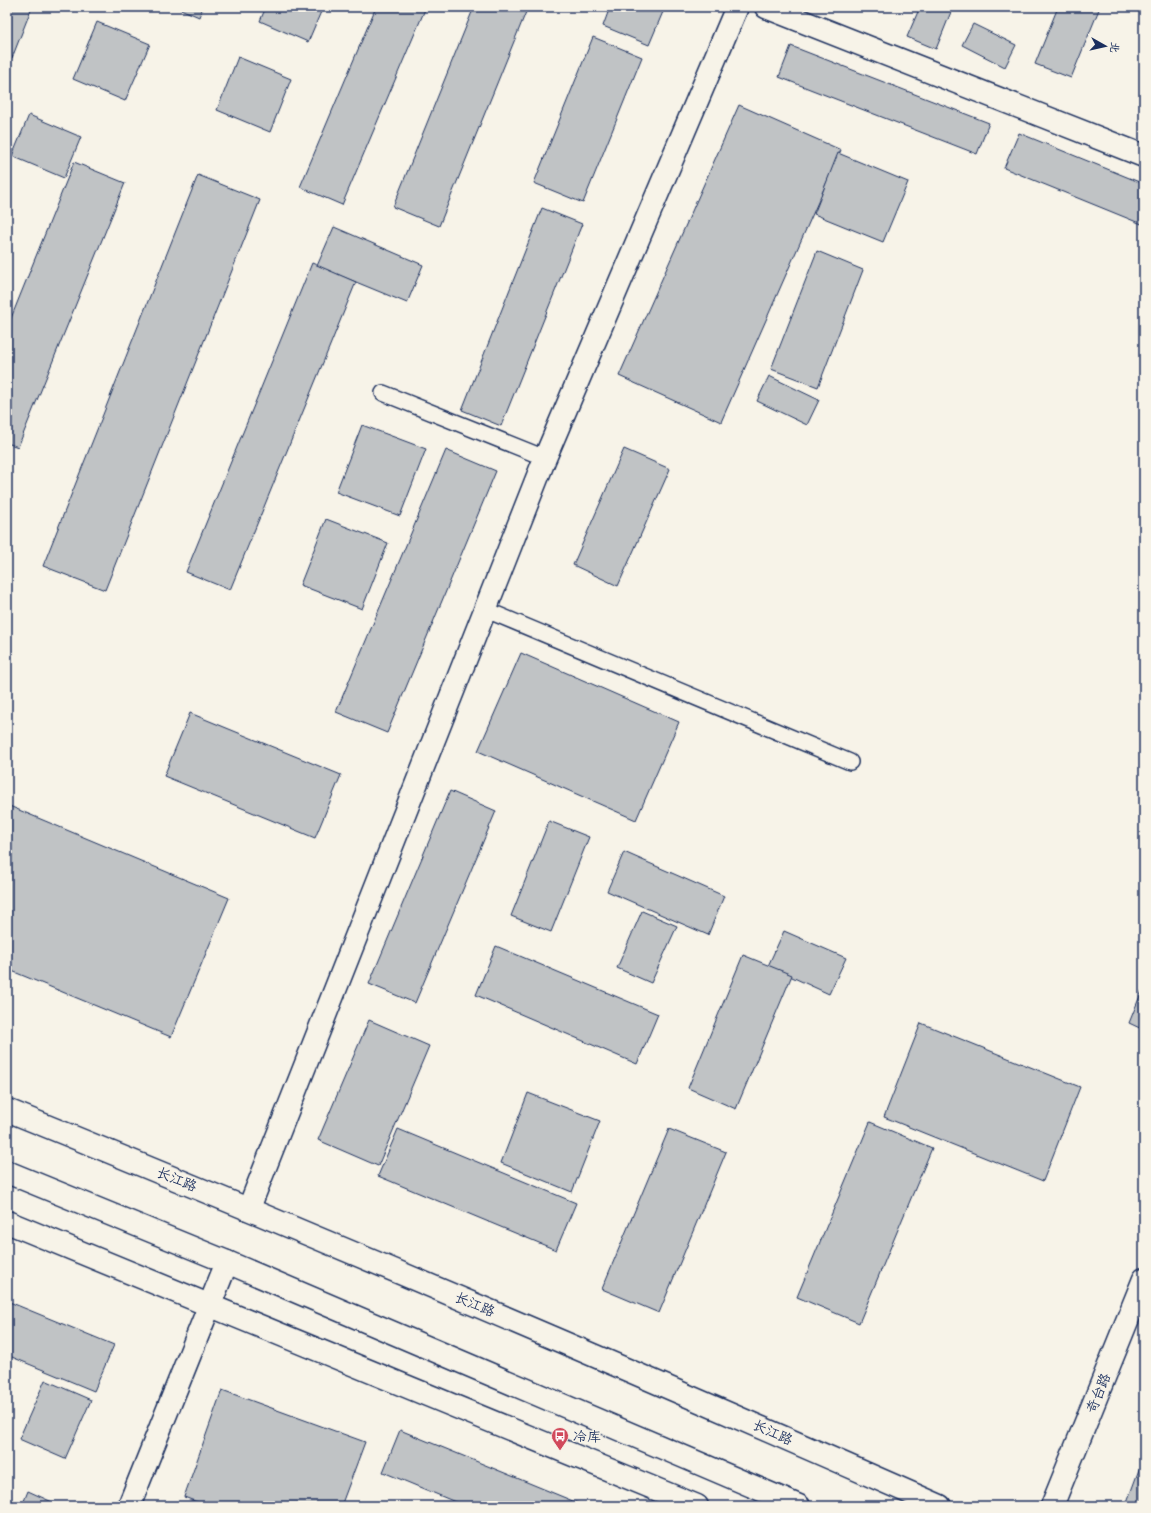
<svg xmlns="http://www.w3.org/2000/svg" width="1151" height="1513" font-family="Delius,'LXGW WenKai TC',sans-serif">
<style>
.building{fill:#c0c3c5;stroke:#1b2f5e}
.lines{fill:none;stroke-linecap:round;stroke-linejoin:round}
.service-casing{stroke:#1b2f5e;stroke-width:18}
.minor-casing{stroke:#1b2f5e;stroke-width:25}
.tertiary-casing{stroke:#1b2f5e;stroke-width:25}
.primary-casing{stroke:#1b2f5e;stroke-width:25}
.service{stroke:#f7f3e8;stroke-width:15}
.minor{stroke:#f7f3e8;stroke-width:22}
.tertiary{stroke:#f7f3e8;stroke-width:22}
.primary{stroke:#f7f3e8;stroke-width:22}
.labels{text-anchor:middle;stroke-width:3;stroke-linejoin:round;paint-order:stroke}
.street-label{font-size:14px;fill:#1b2f5e;stroke:#f7f3e8}
.poi-label{font-size:14px;fill:#1b2f5e;stroke:#f7f3e8;text-anchor:start}
</style>
<rect width="100%" height="100%" fill="#f7f3e8"/>
<filter id="ink" filterUnits="userSpaceOnUse"><feTurbulence type="fractalNoise" baseFrequency=".025" numOctaves="2"/><feDisplacementMap in="SourceGraphic" scale="8" xChannelSelector="R" yChannelSelector="G"/><feConvolveMatrix kernelMatrix="1 2 1 2 8 2 1 2 1" color-interpolation-filters="sRGB"/></filter>
<g filter="url(#ink)">
<g class="building">
<path d="M7,7H32L12,58L7,56Z"/>
<path d="M176,7H203L199,17Z"/>
<path d="M266,7H323L308,42L260,21Z"/>
<path d="M376,7H426L342,205L300,187Z"/>
<path d="M474,7H528L439,226L393,207Z"/>
<path d="M610,7H665L649,45L603,26Z"/>
<path d="M920,7H953L936,49L907,37Z"/>
<path d="M1058,7H1100L1071,78L1035,64Z"/>
<path d="M97,22L150,44L125,101L73,79Z"/>
<path d="M973,24L1016,45L1005,67L962,45Z"/>
<path d="M593,37L642,57L583,203L534,183Z"/>
<path d="M791,46L989,123L977,154L779,77Z"/>
<path d="M238,57L291,79L270,132L217,110Z"/>
<path d="M739,105L841,150L721,422L619,376Z"/>
<path d="M29,115L81,137L64,178L12,156Z"/>
<path d="M1019,133L1144,184V225L1004,168Z"/>
<path d="M838,153L908,182L883,242L814,214Z"/>
<path d="M74,162L125,183L18,447L7,443V328Z"/>
<path d="M198,175L260,200L105,590L43,566Z"/>
<path d="M542,208L582,224L501,426L462,410Z"/>
<path d="M334,227L423,265L407,303L317,266Z"/>
<path d="M817,251L863,270L818,387L771,369Z"/>
<path d="M312,263L356,282L230,590L186,572Z"/>
<path d="M769,376L819,400L807,425L757,401Z"/>
<path d="M362,425L426,449L400,516L336,492Z"/>
<path d="M624,449L670,469L618,586L573,565Z"/>
<path d="M446,450L496,471L387,733L336,712Z"/>
<path d="M326,519L388,543L362,609L300,585Z"/>
<path d="M521,653L679,722L636,820L478,751Z"/>
<path d="M190,713L341,775L315,838L164,776Z"/>
<path d="M450,791L496,811L415,1003L369,984Z"/>
<path d="M7,805L229,898L171,1037L7,969Z"/>
<path d="M549,821L589,837L551,932L511,916Z"/>
<path d="M624,852L724,896L708,935L607,891Z"/>
<path d="M642,911L677,926L651,983L617,968Z"/>
<path d="M784,931L846,958L829,994L768,966Z"/>
<path d="M496,946L658,1014L637,1064L476,995Z"/>
<path d="M743,955L792,975L736,1109L688,1088Z"/>
<path d="M1144,986V1030L1129,1023Z"/>
<path d="M369,1020L429,1046L378,1166L318,1140Z"/>
<path d="M921,1023L1080,1087L1043,1181L884,1117Z"/>
<path d="M528,1093L600,1121L572,1192L501,1163Z"/>
<path d="M870,1122L932,1148L859,1323L797,1297Z"/>
<path d="M398,1129L576,1203L556,1250L378,1176Z"/>
<path d="M669,1129L726,1152L659,1313L602,1289Z"/>
<path d="M7,1301L114,1345L94,1391L7,1355Z"/>
<path d="M45,1380L91,1400L65,1459L19,1439Z"/>
<path d="M222,1390L365,1442L341,1506H208L184,1497Z"/>
<path d="M400,1430L585,1506H465L383,1472Z"/>
<path d="M1144,1456V1506H1138L1127,1502Z"/>
<path d="M28,1491L61,1506H22Z"/>
</g>
<g class="lines">
<defs>
<g id="service">
<path d="M383,393L545,458"/>
<path d="M484,609L850,762"/>
</g>
<g id="minor">
<path d="M766,7L1144,156"/>
<path d="M249,1208L545,458L737,7"/>
<path d="M129,1506L227,1262"/>
</g>
<path id="tertiary" d="M1052,1506L1144,1279"/>
<g id="primary">
<path d="M7,1110C320,1237 631,1370 940,1506"/>
<path d="M7,1172L227,1262L799,1506"/>
<path d="M7,1222L697,1506"/>
</g>
</defs>
<use href="#service" class="service-casing"/>
<use href="#minor" class="minor-casing"/>
<use href="#tertiary" class="tertiary-casing"/>
<use href="#primary" class="primary-casing"/>
<use href="#service" class="service"/>
<use href="#minor" class="minor"/>
<use href="#tertiary" class="tertiary"/>
<use href="#primary" class="primary"/>
</g>
</g>
<defs>
<symbol id="bus-pin" viewBox="-11 -11 22 30"><path d="M0 17L-7.5 6A9.5 9.5 0 1 1 7.5 6Z" fill="#d1495b" stroke="#f7f3e8"/><path d="M-5-6H5V4H4V6H2V4H-2V6H-4V4H-5ZM-3.5-4V0h7V-4ZM-3.5 1.2v1.5H-2V1.2ZM2 1.2v1.5H3.5V1.2Z" fill="#fff"/></symbol>
</defs>
<g fill-rule="evenodd">
<use href="#bus-pin" x="550" y="1426" width="20" height="27"/>
</g>
<g class="labels">
<g class="street-label">
<text transform="translate(177 1179) rotate(22)" y="5">长江路</text>
<text transform="translate(475 1304) rotate(23)" y="5">长江路</text>
<text transform="translate(1098 1393) rotate(-68)" y="5">奇台路</text>
<text transform="translate(773 1432) rotate(24)" y="5">长江路</text>
</g>
<g class="poi-label">
<text x="573" y="1441">冷库</text>
</g>
</g>
<rect width="1151" height="1513" fill="none" stroke="#f7f3e8" stroke-width="24"/>
<rect x="12" y="12" width="1127" height="1489" fill="none" stroke="#1b2f5e" stroke-width="1.5" filter="url(#ink)"/>
<g transform="translate(1105 46) rotate(98)" stroke="#f7f3e8" stroke-width="3" paint-order="stroke">
<path d="M0-3L7 15L0 10L-7 15Z" fill="#1b2f5e"/>
<text y="-6" font-size="11" font-weight="bold" text-anchor="middle" fill="#1b2f5e">北</text>
</g>
</svg>
